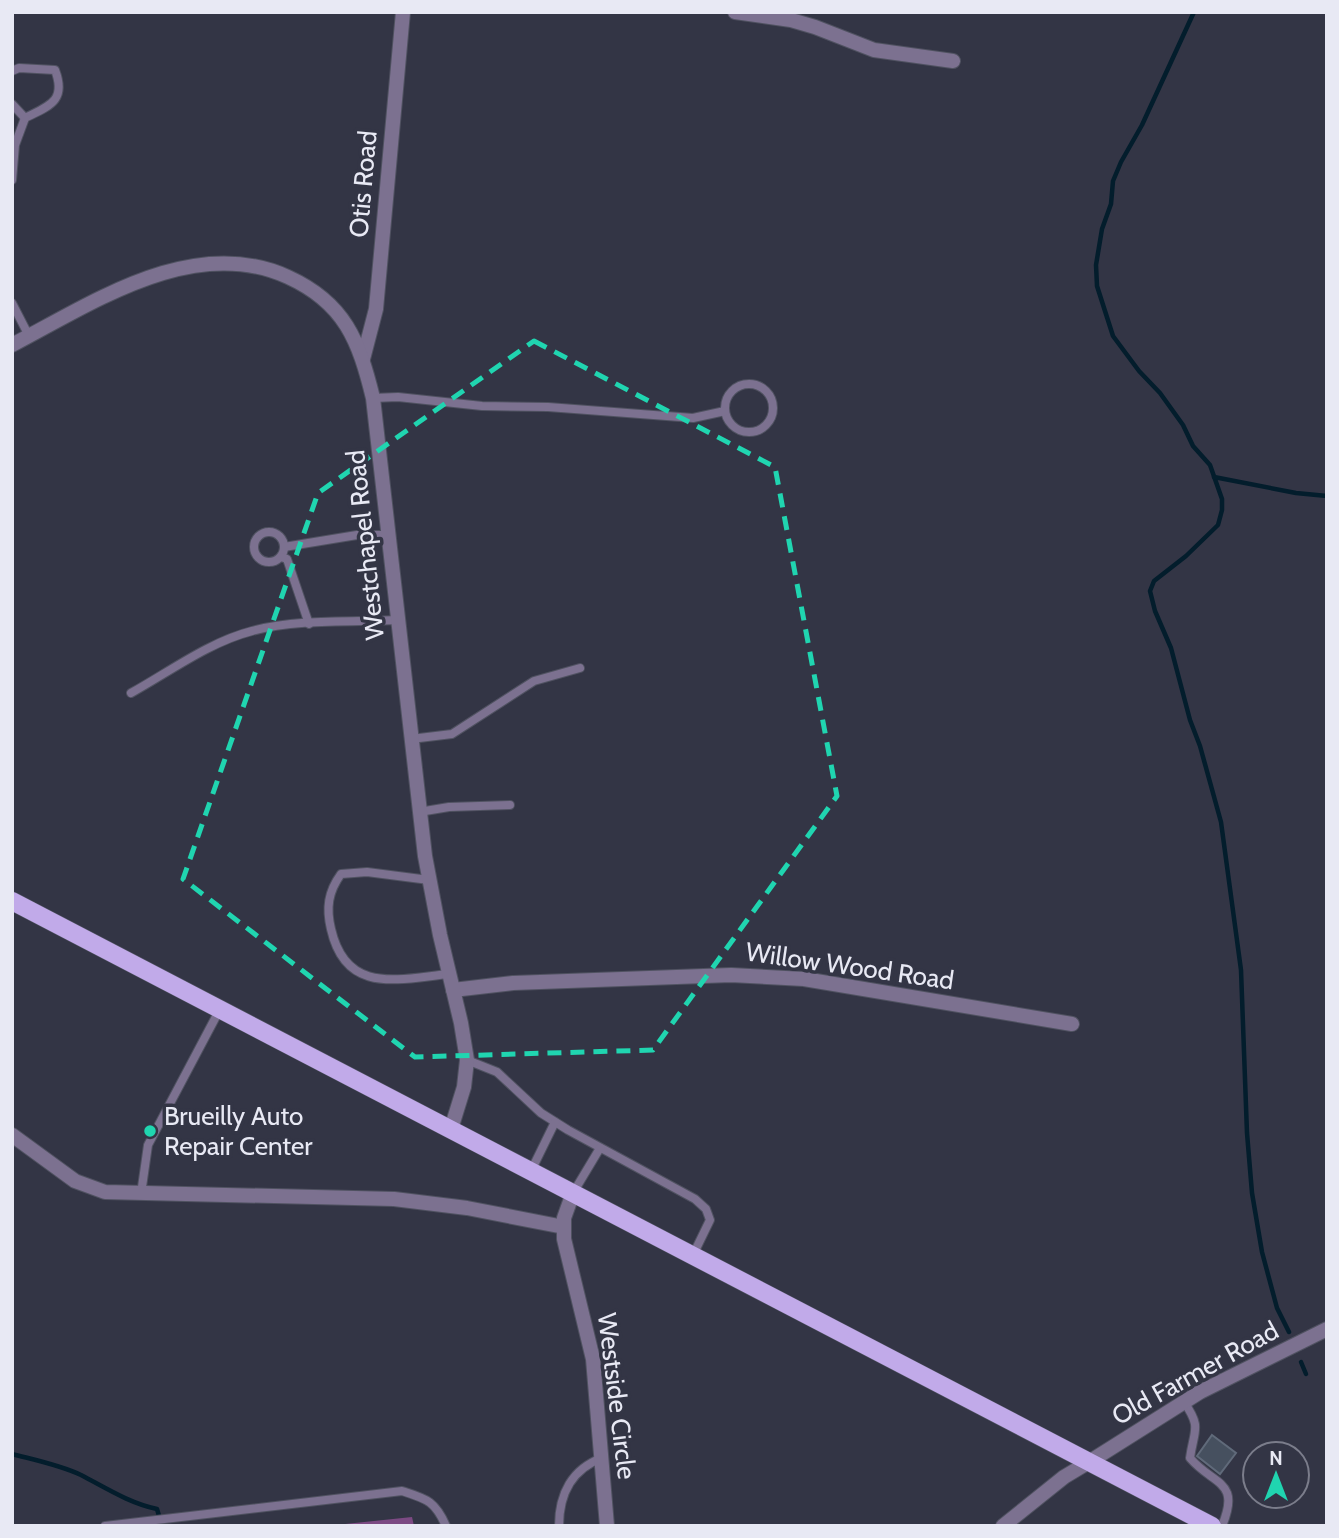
<svg xmlns="http://www.w3.org/2000/svg" width="1339" height="1538" font-family="Cabin,sans-serif">
<style>
.green{fill:#7c4a83}
.lines{fill:none;stroke-linecap:round;stroke-linejoin:round}
.stream{stroke:#031d2c;stroke-width:4.5}
.building{fill:#46505f;stroke:#606a7a;stroke-width:2}
.service-casing{stroke:#505261;stroke-width:10}
.minor-casing{stroke:#505261;stroke-width:16}
.tertiary-casing{stroke:#505261;stroke-width:16}
.primary-casing{stroke:#505261;stroke-width:19}
.service{stroke:#7c7190;stroke-width:8}
.minor{stroke:#7c7190;stroke-width:14}
.tertiary{stroke:#7c7190;stroke-width:14}
.primary{stroke:#c1aae9;stroke-width:18}
.marked{fill:none;stroke:#20d5b0;stroke-width:5;stroke-dasharray:14 9;stroke-linejoin:round}
.poi-dot{fill:#20d5b0;stroke:#333545;stroke-width:2.5}
.labels{text-anchor:middle;stroke-width:7;stroke-linejoin:round;paint-order:stroke}
.street-label{font-size:26px;fill:#e8e9f4;stroke:#333545}
.poi-label{font-size:26px;fill:#e8e9f4;stroke:#333545;text-anchor:start}
</style>
<rect width="100%" height="100%" fill="#333545"/>
<path class="green" d="M412,1517L414,1526H326Z"/>
<g class="lines">
<g class="stream">
<path d="M1194,12L1142,125L1121,162L1113,181L1111,204L1102,229L1096,265L1097,286L1113,336L1139,371L1160,393L1183,425L1193,446L1210,465L1222,499V510L1218,525L1186,556L1154,581L1150,591L1155,611L1171,648L1190,720L1200,746L1221,822L1241,970L1247,1133L1252,1193L1262,1252L1277,1308L1289,1332"/>
<path d="M1214,477L1296,493L1327,496"/>
<path d="M1301,1362L1306,1374"/>
<path d="M12,1454C35,1460 60,1465 81,1475C106,1488 129,1503 157,1509L162,1526"/>
</g>
</g>
<path class="building" d="M1212,1435L1236,1453L1220,1474L1197,1456Z"/>
<g class="lines">
<defs>
<g id="service">
<path d="M12,71L19,68L55,70C67,101 49,106 25,118L15,145L12,180"/>
<path d="M12,104L25,118"/>
<path d="M12,303L29,336"/>
<circle cx="749" cy="408" r="24"/>
<path d="M373,398L398,397L482,406L548,407L693,418L725,411"/>
<circle cx="269" cy="547" r="15"/>
<path d="M284,547L357,535H388"/>
<path d="M281,557L287,559L309,624"/>
<path d="M131,693C169,672 209,642 252,631C295,619 352,622 398,620"/>
<path d="M411,739L452,734L534,681L580,668"/>
<path d="M419,812L449,807L510,805"/>
<path d="M429,880L367,872L341,874C328,892 326,908 331,929C346,995 398,979 449,974"/>
<path d="M467,1060L497,1072L541,1113L568,1130L695,1199L706,1209L710,1220L693,1255"/>
<path d="M531,1171L555,1122"/>
<path d="M573,1193L600,1148"/>
<path d="M141,1194L148,1145L220,1009"/>
<path d="M1184,1402C1202,1428 1194,1429 1190,1458C1214,1486 1241,1480 1222,1526"/>
<path d="M105,1526L402,1491C427,1499 435,1501 446,1526"/>
<path d="M559,1526C559,1494 572,1469 602,1458"/>
</g>
<g id="minor">
<path d="M735,12L791,20L815,27L874,50L953,61"/>
<path d="M363,359L376,309L403,12"/>
<path d="M453,990L513,983L731,975L804,979L1072,1024"/>
<path d="M12,1135L75,1181L105,1192L394,1199L467,1208L564,1227"/>
<path d="M573,1193L564,1218V1239L593,1359L607,1526"/>
<path d="M1003,1526L1064,1477L1089,1462"/>
</g>
<g id="tertiary">
<path d="M12,345C94,302 194,234 288,277C345,303 359,341 373,398L425,856L440,935L461,1023L467,1060L464,1087L451,1129"/>
<path d="M1089,1462L1200,1392L1327,1329"/>
</g>
<path id="primary" d="M12,901L1212,1526"/>
</defs>
<use href="#service" class="service-casing"/>
<use href="#minor" class="minor-casing"/>
<use href="#tertiary" class="tertiary-casing"/>
<use href="#primary" class="primary-casing"/>
<use href="#service" class="service"/>
<use href="#minor" class="minor"/>
<use href="#tertiary" class="tertiary"/>
<use href="#primary" class="primary"/>
</g>
<path class="marked" d="M534,341L775,467L837,796L653,1050L415,1057L183,879L318,493Z"/>
<circle class="poi-dot" cx="150" cy="1131" r="7"/>
<g class="labels">
<g class="street-label">
<text transform="translate(363 184) rotate(-85)" y="9">Otis Road</text>
<text transform="translate(365 545) rotate(-96)" y="9">Westchapel Road</text>
<text transform="translate(850 966) rotate(8)" y="9">Willow Wood Road</text>
<text transform="translate(1195 1373) rotate(-29)" y="9">Old Farmer Road</text>
<text transform="translate(617 1396) rotate(83)" y="9">Westside Circle</text>
</g>
<g class="poi-label">
<text x="164" y="1125">Brueilly Auto<tspan x="164" dy="30">Repair Center</tspan></text>
</g>
</g>
<rect width="1339" height="1538" fill="none" stroke="#e8e9f4" stroke-width="28"/>
<g transform="translate(1276 1475)"><circle r="33" fill="#333545" stroke="#7b7d8b" stroke-width="2"/>
<path d="M0-5L12 26L0 18L-12 26Z" fill="#20d5b0"/>
<text y="-10" font-size="19" font-weight="bold" text-anchor="middle" fill="#e8e9f4">N</text>
</g>
</svg>
